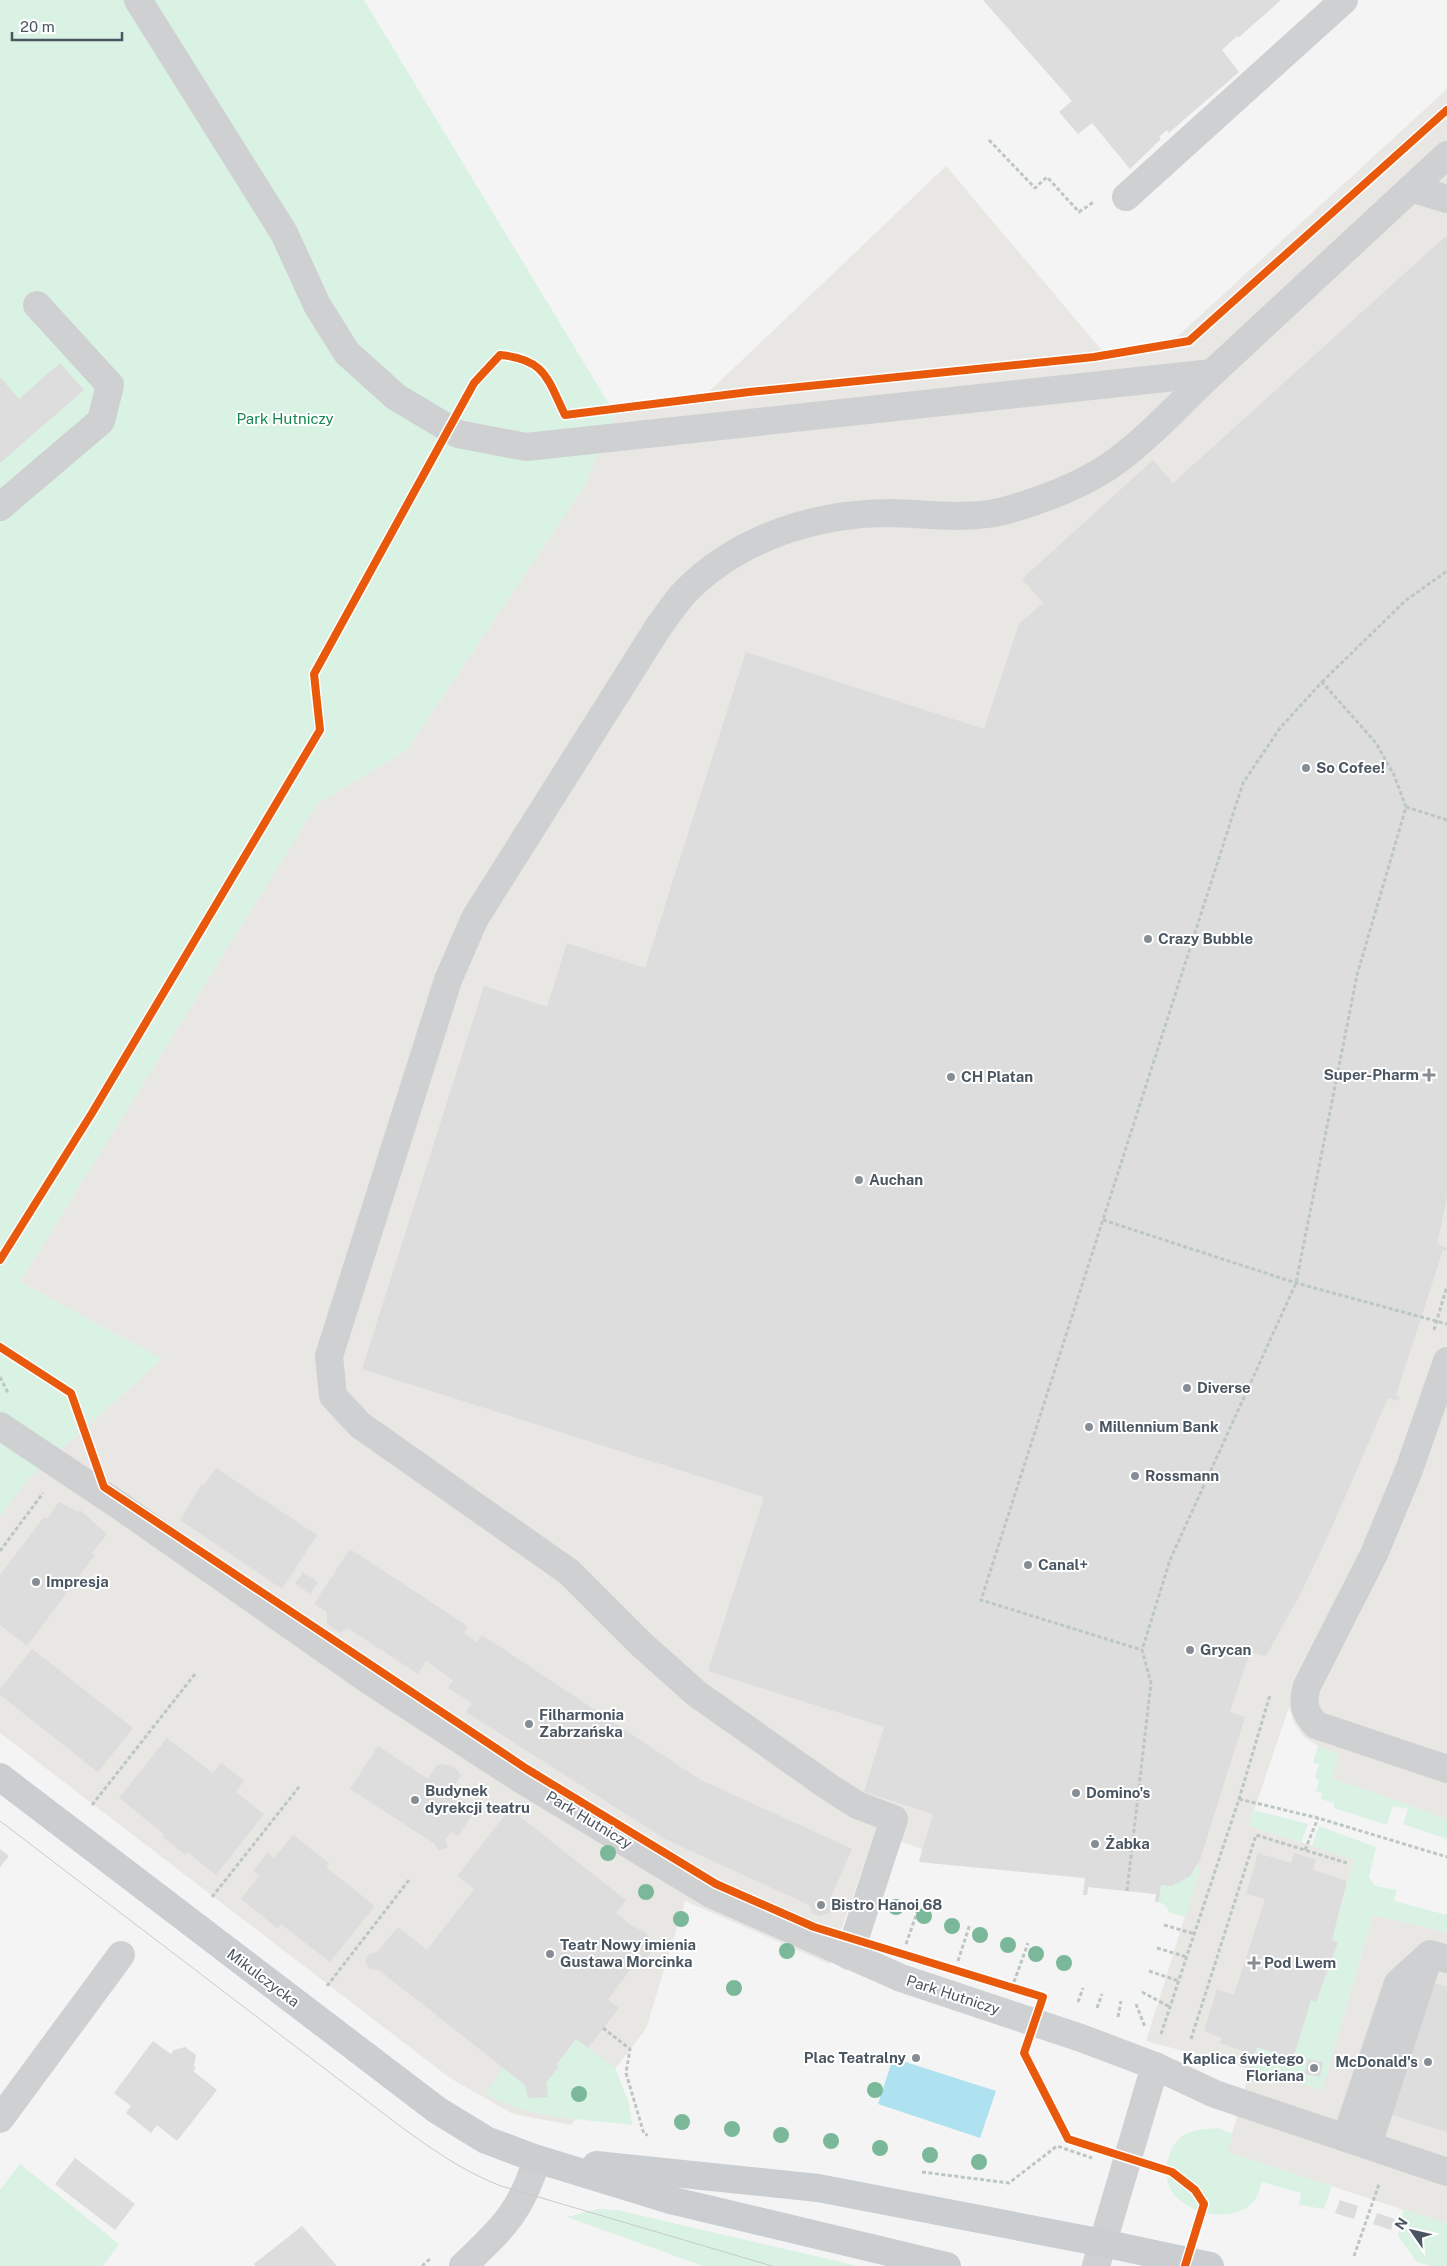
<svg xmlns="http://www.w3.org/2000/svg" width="1447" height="2266" font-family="'Public Sans',sans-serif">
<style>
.commercial{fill:#e8e7e3}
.green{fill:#d9f2e3}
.water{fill:#aee2f0}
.building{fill:#ddddde}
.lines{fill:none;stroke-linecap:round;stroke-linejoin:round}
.path{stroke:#bcc7c4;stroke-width:3;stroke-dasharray:4 2.5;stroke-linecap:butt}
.minor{stroke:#ced0d2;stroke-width:28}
.major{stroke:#caced1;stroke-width:28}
.tram{stroke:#c9cacc;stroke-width:1}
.cycleway-casing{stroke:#fff;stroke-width:11}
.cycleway{stroke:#e8590c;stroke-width:8}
.tree{fill:#7ab899}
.poi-dot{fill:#868d94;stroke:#fff;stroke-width:2}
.labels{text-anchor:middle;stroke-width:4;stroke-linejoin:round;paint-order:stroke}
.park-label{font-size:15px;fill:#17864f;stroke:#fff}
.poi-label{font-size:15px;font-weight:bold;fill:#4a5661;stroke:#fff;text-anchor:start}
.street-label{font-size:15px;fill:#4a5661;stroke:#fff}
</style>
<rect width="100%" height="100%" fill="#f4f4f4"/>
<path class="commercial" d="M1447,89V1819L1331,1778L1338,1754L1318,1746L1304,1737L1294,1723L1289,1707L1249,1826L1354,1859L1332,1940L1338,1942L1316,2002L1311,2000L1293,2059L1254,2055L1251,2069L1322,2090L1373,1915L1447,1932V2224L1227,2152L1250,2069L1146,2041L1199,1872L1197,1865L1182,1882L1172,1886L1161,1885L1159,1902H1155L1156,1894L1088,1887L1087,1895H1083L1085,1878L919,1862L922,1849L875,1833L829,1964L685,1901L646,2029L571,2125L513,2114L450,2078L0,1733V1516L28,1479L162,1359L20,1282L317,804L407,750L585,485L615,414L697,403L946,166L1105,354L1167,346Z"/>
<g class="green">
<path d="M0,0H364L615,414L585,485L407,750L317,804L20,1282L162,1359L28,1479L0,1516Z"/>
<path d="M1318,1746L1339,1754L1332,1778L1447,1819V1839L1403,1824L1408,1809L1393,1806L1387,1825L1334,1808V1803L1321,1799L1322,1793L1316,1792L1319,1780L1315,1778L1319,1764L1313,1763Z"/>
<path d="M1253,1810L1308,1824L1301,1842L1249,1826Z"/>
<path d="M1319,1826L1376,1847L1369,1877L1375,1886L1397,1890L1394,1901L1447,1915V1932L1373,1915L1322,2090L1251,2069L1257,2047L1293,2058L1311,2000L1316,2001L1338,1942L1332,1940L1354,1859L1312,1846Z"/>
<path d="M1198,1864L1199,1872L1185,1917L1169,1912L1165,1905L1159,1902L1161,1885C1179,1886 1188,1879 1198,1864Z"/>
<path d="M576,2039L615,2068L629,2103L632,2125C583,2119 530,2119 486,2094L503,2068L525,2085L528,2098L548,2097L546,2083L559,2067L556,2065Z"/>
<path d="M1218,2128L1233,2134L1227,2152L1332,2186L1324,2209L1299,2205L1301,2193L1262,2182C1259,2191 1257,2199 1250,2205C1227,2223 1186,2214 1171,2190C1161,2174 1168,2144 1184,2135C1194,2129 1206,2129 1218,2128Z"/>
<path d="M20,2164L119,2244L103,2266H0V2190Z"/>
<path d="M598,2209L617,2210L858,2266H703L567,2217Z"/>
<path d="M1404,2209L1447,2224V2266H1431L1417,2262L1398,2236Z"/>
</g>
<path class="water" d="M893,2058L996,2091L980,2138L878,2104Z"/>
<g class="building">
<path d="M983,0H1281L1238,38L1237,36L1222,50L1239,72L1171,131L1169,133L1167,130L1159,137L1161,139L1130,169L1092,123L1078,134L1059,112L1072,101Z"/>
<path d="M1447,235V1198L1437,1244L1447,1248L1446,1251L1443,1250L1396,1395L1400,1397L1398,1401L1388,1398L1332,1527L1301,1593L1266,1656L1250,1652L1230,1712L1245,1717L1200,1860L1190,1876L1172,1886L1161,1885L1159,1902H1155L1156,1894L1088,1887L1087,1895H1083L1085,1878L919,1862L933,1814L864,1792L884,1727L708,1671L764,1497L362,1369L484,986L547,1007L567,943L645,968L746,652L984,729L1019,624L1043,603L1022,579L1153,460L1173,483Z"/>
<path d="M60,363L84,390L0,463V377L19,399Z"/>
<path d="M216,1468L317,1535L282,1589L180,1520L201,1485L203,1486Z"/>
<path d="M59,1502L78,1512L80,1510L107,1534L92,1553L95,1555L27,1646L0,1625V1575L44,1517L47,1519Z"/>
<path d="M350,1549L466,1625L468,1627L464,1633L477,1642L482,1635L699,1779L852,1849L831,1897L834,1905L830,1913L820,1916L812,1913L809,1905L665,1839L466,1712L472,1703L448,1688L453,1680L426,1661L418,1674L348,1628L340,1633L327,1624V1612L314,1604Z"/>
<path d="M303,1572L318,1582L310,1594L295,1584Z"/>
<path d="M32,1649L133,1728L98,1772L0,1695V1689Z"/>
<path d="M167,1738L213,1773L221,1763L244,1781L236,1792L264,1814L216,1875L187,1852L186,1855L162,1837L164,1834L119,1798Z"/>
<path d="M378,1746L428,1779L436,1766L441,1764L453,1766L459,1772L461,1776L450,1792L476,1809L458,1836L451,1832L445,1840L448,1847L438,1851L435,1844L350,1789Z"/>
<path d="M510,1809L626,1900L616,1913L632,1926L645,1932L652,1941L651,1952L649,1956L633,1966L608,2000L619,2008L588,2048L576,2039L556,2065L559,2066L546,2083L548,2097L528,2098L525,2085L379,1970L369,1969L365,1961L369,1954L377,1952L398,1927L427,1950L474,1889L457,1876Z"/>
<path d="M293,1835L329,1863L326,1867L375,1906L330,1962L281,1924L277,1928L241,1899L259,1876L253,1871L268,1852L274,1858Z"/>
<path d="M0,1849L9,1856L0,1867Z"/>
<path d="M1258,1853L1291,1863L1294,1853L1316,1860L1313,1870L1347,1881L1332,1940L1338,1942L1316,2002L1311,2000L1293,2059L1257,2047L1254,2055L1220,2043L1222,2038L1204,2031L1217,1989L1234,1995L1265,1899L1246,1894Z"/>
<path d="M1432,1982L1447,1987V2132L1392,2115Z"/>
<path d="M153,2041L171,2054L174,2050L185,2047L196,2055L194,2066L196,2068L193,2071L217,2090L177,2141L157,2125L151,2133L126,2113L131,2106L114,2093Z"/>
<path d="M1308,2059L1323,2062L1320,2077L1305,2074Z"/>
<path d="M75,2158L135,2204L115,2230L55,2184Z"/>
<path d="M1340,2200L1358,2206L1354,2219L1335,2213Z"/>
<path d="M1377,2213L1395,2219L1391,2230L1373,2224Z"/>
<path d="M302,2226L337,2266H255L254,2264Z"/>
</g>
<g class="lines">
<g class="path">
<path d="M989,140L1035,188L1047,177L1079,212L1095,201"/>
<path d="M1322,682L1405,601L1447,571"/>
<path d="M1406,807L1447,820"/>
<path d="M1103,1220L1296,1283L1447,1324"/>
<path d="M1434,1330L1447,1286"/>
<path d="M0,1377L8,1393"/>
<path d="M0,1551L43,1493"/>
<path d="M1239,1799L1318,1818L1447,1857"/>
<path d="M92,1805L195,1674"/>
<path d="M1305,1850L1318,1818"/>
<path d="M1127,1891L1151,1683L1142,1650L1170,1560L1296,1283L1357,975L1406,807L1394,775L1376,743L1322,682L1280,728L1243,783L981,1600L1142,1650"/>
<path d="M212,1897L299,1787"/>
<path d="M1164,1925L1195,1934"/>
<path d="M906,1944L919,1907"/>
<path d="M1157,1948L1187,1957"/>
<path d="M958,1961L970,1924"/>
<path d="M1149,1971L1179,1981"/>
<path d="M1014,1982L1028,1943"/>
<path d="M327,1986L409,1880"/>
<path d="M1142,1992L1170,2007"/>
<path d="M1078,2002L1083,1988"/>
<path d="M1136,2004L1145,2027"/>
<path d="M1097,2008L1102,1994"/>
<path d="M1118,2017L1121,2001"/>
<path d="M603,2028L630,2049L626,2073L644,2134L648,2135"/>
<path d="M1161,2034L1239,1799L1270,1695"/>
<path d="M1191,2039L1256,1835L1347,1863"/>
<path d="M922,2172L1009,2183L1057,2146L1092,2158"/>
<path d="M1354,2256L1379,2184"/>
<path d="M422,2266L431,2258"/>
</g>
<g class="minor">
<path d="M138,0L284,233L317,305L347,353L396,397L458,434L526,447L1212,373L1447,155"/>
<path d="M1411,188L1447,199"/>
<path d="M1126,197L1344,0"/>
<path d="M0,507L101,421L110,385L37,305"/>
<path d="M1447,1361L1409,1470L1374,1554L1307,1686C1302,1703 1304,1712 1316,1725L1447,1769"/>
<path d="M0,1426L117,1504L370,1681L519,1778L711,1894L901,1978L1081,2038L1155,2066L1215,2094L1447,2172"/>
<path d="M849,1956L894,1819L857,1805L829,1787L697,1694L641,1644L569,1572L360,1425L333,1396L329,1356L448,980L475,918L659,626C668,614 676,601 687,590C740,537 817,513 891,513C927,514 968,520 1004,511C1040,501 1076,488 1108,467C1142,445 1182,401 1212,373"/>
<path d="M0,2119L121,1955"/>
<path d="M1346,2138L1398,1983L1430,1954L1447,1959"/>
<path d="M1368,2145L1429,1956"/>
<path d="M463,2266C502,2229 521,2212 537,2159"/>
<path d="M1096,2266L1155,2066"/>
</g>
<g class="major">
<path d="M0,1777L437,2110L486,2140L537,2159L674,2201L947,2266"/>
<path d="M596,2165L818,2188L1103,2243L1210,2266"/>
</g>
<path class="tram" d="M0,1821L396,2123C430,2148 462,2171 501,2186L772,2266"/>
<defs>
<g id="cycleway">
<path d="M0,1260L92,1113L320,730L314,674L474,383L500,355C545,359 547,378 565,415L749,392L1094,357L1189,341L1447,110"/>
<path d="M0,1347L71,1393L104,1487L527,1769L716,1884L814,1927L1043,1997L1024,2053L1068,2139L1172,2172L1195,2190L1204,2204L1185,2266"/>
</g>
</defs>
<use href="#cycleway" class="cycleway-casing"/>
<use href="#cycleway" class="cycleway"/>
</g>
<g class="tree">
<circle cx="608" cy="1853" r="8"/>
<circle cx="646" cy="1892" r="8"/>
<circle cx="896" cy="1907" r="8"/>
<circle cx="924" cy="1916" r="8"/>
<circle cx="681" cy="1919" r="8"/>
<circle cx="952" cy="1926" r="8"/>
<circle cx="980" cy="1935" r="8"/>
<circle cx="1008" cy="1945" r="8"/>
<circle cx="787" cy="1951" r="8"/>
<circle cx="1036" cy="1954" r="8"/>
<circle cx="1064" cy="1963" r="8"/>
<circle cx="734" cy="1988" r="8"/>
<circle cx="875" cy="2090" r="8"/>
<circle cx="579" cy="2094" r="8"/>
<circle cx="682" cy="2122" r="8"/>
<circle cx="732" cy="2129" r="8"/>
<circle cx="781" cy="2135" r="8"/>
<circle cx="831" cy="2141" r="8"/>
<circle cx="880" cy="2148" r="8"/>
<circle cx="930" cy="2155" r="8"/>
<circle cx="979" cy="2162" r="8"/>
</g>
<g class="poi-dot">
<circle cx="1306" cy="768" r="5"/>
<circle cx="1148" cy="939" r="5"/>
<path d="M1426.5 1067.5h5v5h5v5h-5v5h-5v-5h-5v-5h5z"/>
<circle cx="951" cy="1077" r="5"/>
<circle cx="859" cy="1180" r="5"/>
<circle cx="1187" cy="1388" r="5"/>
<circle cx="1089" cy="1427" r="5"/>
<circle cx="1135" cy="1476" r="5"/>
<circle cx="1028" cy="1565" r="5"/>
<circle cx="36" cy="1582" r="5"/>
<circle cx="1190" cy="1650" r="5"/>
<circle cx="529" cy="1724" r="5"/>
<circle cx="1076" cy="1793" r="5"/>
<circle cx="415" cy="1800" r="5"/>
<circle cx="1095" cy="1844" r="5"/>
<circle cx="821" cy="1905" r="5"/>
<circle cx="550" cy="1954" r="5"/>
<path d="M1251.5 1955.5h5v5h5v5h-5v5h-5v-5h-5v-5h5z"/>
<circle cx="916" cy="2058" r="5"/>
<circle cx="1428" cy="2062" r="5"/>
<circle cx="1314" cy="2068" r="5"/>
</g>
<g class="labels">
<g class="park-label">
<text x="285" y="424">Park Hutniczy</text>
</g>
<g class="poi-label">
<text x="1316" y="773">So Cofee!</text>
<text x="1158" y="944">Crazy Bubble</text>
<text x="1419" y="1080" text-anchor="end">Super-Pharm</text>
<text x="961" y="1082">CH Platan</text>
<text x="869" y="1185">Auchan</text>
<text x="1197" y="1393">Diverse</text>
<text x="1099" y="1432">Millennium Bank</text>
<text x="1145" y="1481">Rossmann</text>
<text x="1038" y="1570">Canal+</text>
<text x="46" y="1587">Impresja</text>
<text x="1200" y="1655">Grycan</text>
<text x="539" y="1720">Filharmonia<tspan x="539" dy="17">Zabrzańska</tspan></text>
<text x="425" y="1796">Budynek<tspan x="425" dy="17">dyrekcji teatru</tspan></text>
<text x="1086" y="1798">Domino's</text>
<text x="1105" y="1849">Żabka</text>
<text x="831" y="1910">Bistro Hanoi 68</text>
<text x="560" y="1950">Teatr Nowy imienia<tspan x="560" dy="17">Gustawa Morcinka</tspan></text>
<text x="1264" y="1968">Pod Lwem</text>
<text x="906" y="2063" text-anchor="end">Plac Teatralny</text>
<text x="1304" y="2064" text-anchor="end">Kaplica świętego<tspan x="1304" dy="17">Floriana</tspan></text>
<text x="1418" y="2067" text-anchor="end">McDonald's</text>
</g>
<g class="street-label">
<text transform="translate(589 1820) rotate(31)" y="5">Park Hutniczy</text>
<text transform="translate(263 1978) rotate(37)" y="5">Mikulczycka</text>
<text transform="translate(953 1995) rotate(18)" y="5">Park Hutniczy</text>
</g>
</g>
<g transform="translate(1412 2231) rotate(304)" stroke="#ffffff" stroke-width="4" paint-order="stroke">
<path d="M0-4L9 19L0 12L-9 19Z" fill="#4a5661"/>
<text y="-8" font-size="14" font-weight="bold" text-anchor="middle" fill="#4a5661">N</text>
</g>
<path d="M12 32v8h110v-8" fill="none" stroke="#4a5661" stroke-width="2.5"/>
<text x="20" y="32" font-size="15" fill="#4a5661" stroke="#ffffff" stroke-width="4" paint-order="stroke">20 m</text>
</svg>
